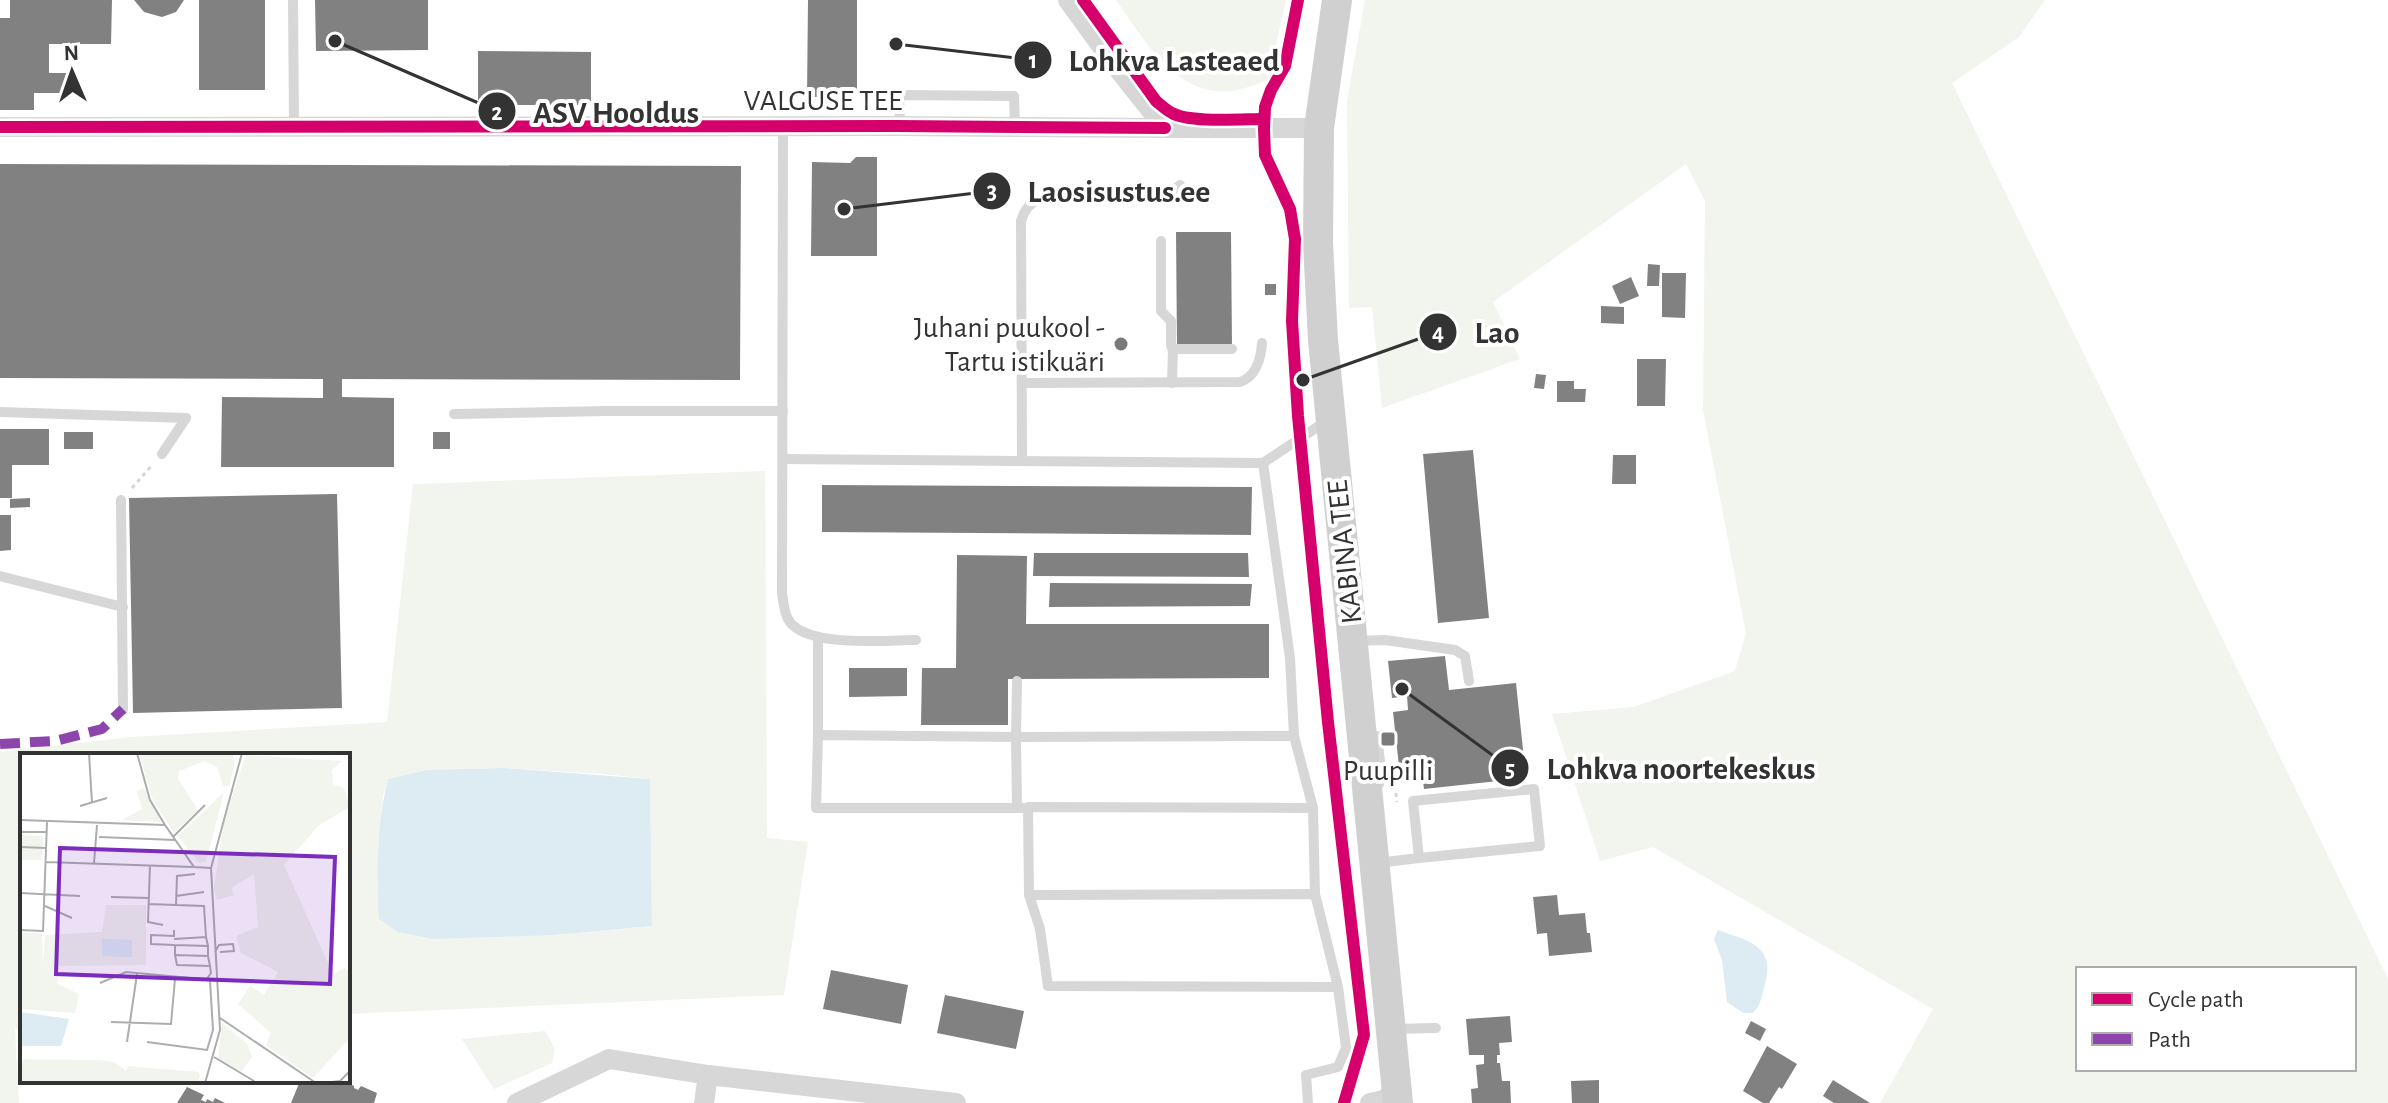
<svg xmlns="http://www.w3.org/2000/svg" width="2388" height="1103" font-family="'Alegreya Sans',sans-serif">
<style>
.green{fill:#f1f5ed;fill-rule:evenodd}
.water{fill:#ddebf3}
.building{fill:#818181}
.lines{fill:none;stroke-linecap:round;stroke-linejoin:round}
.path{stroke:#d6d6d6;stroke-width:3;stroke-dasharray:4 4;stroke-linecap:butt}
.lane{stroke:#d7d7d7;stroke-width:10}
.street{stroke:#d7d7d7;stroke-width:20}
.secondary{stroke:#d0d0d0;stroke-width:30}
.quiet{stroke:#8e44ad;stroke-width:10;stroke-dasharray:20 10;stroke-linecap:butt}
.cycleway-casing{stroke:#fff;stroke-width:17}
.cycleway{stroke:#d6006c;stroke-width:12}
.poi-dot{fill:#7a7a7a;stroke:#fff;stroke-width:3}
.labels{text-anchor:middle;stroke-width:8;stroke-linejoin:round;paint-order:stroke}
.street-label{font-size:30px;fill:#333;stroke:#fff}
.poi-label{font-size:30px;fill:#333;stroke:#fff;text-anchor:end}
.inset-road{fill:none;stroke:#adadad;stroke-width:2}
.view{fill:#7b2cbf;fill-opacity:0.15;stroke:#7b2cbf;stroke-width:4}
.inset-edge{fill:none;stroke:#333;stroke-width:4}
.leader{fill:none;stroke:#333;stroke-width:3}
.callout-dot{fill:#333;stroke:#fff;stroke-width:3}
.mark-label{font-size:24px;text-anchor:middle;font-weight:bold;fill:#fff}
.callout-label{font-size:32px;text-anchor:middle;font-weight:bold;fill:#333;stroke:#fff;stroke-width:8;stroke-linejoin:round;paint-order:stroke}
</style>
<rect width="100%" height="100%" fill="#fff"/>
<g class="green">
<path d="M1116,0H1286L1268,80C1256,84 1245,89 1232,91C1175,97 1144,39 1116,0Z"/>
<path d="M1365,0H2045L2019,37L1952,83L2388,979V1103H1880L1933,1009L1653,847L1600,861L1552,714L1634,707L1735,671L1746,633L1703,410L1705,201L1686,164L1493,302L1520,359L1382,408L1372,307L1349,308L1347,101ZM2078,969H2354V1069H2078Z"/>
<path d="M765,471L767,838L808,842L784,995L348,1014V755H22V1028L15,1029L19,1103H0V752L131,737L387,722L413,484ZM504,768L603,774L650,779L652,926L554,935L377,889L383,797L388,779L426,770Z"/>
<path d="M545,1031L555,1049L552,1063L494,1089L462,1039Z"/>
</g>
<g class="water">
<path d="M504,768L650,779L652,926L554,935L433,939L398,932L379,919C376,875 377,822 388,779L426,770Z"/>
<path d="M1718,930C1748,941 1776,945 1765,984C1762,995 1761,1005 1753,1013H1743L1727,1002L1722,960L1714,939Z"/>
</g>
<g class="building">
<path d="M10,0H112L111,44H49V73H69V93H34V110H0V18H10Z"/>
<path d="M134,0H184L176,12L162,17L144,12Z"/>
<rect x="199" y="0" width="66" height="90"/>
<path d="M315,0H428V50L316,51Z"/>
<path d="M808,0H857V91H848V97H807Z"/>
<path d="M478,51L591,52V105H478Z"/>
<path d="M856,157H877V256H811L812,162L850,163Z"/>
<path d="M0,164L741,166L740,380L342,379V397L394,398V467H221L222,397L323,398V379L0,378Z"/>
<path d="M1176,232H1231L1232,346L1177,347Z"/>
<path d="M1648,264L1660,265L1659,286H1647Z"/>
<path d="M1662,273H1686L1685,318L1662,317Z"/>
<path d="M1631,277L1639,296L1620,304L1612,286Z"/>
<rect x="1265" y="284" width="11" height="11"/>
<path d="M1601,306L1624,307V324L1601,323Z"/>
<path d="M1637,359H1666L1665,406H1637Z"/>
<path d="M1536,374L1546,375L1544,389L1534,388Z"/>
<path d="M1557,381H1574V389H1586L1585,402H1557Z"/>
<path d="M0,429H49V465H12V498H0Z"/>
<rect x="64" y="432" width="29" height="17"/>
<rect x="433" y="432" width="17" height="17"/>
<path d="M1473,450L1489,618L1438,623L1423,454Z"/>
<path d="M1613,455H1636V484H1612Z"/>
<path d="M822,485L1252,487L1251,535L822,532Z"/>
<path d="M337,494L342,708L133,713L129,498Z"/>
<path d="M30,498V507L10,508V499Z"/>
<path d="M0,515H11V550L0,551Z"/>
<path d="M1034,553H1248L1249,577L1033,576Z"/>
<path d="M957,555L1027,556L1026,624H1269V678L1008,679V725H921L922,668H956Z"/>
<path d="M1050,583L1252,584L1250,606L1049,607Z"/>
<path d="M1445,656L1449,690L1516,683L1526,778L1424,789L1422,773L1400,775L1393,712L1408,710L1407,696L1392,698L1388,661Z"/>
<path d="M849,668H907V696L849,697Z"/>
<path d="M1557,895L1559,915L1585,913L1587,933H1590L1592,952L1549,956L1547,933L1537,934L1533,897Z"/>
<path d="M831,970L908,985L901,1024L823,1009Z"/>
<path d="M945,995L1024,1011L1016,1049L937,1033Z"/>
<path d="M1510,1016L1512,1042L1499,1043L1500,1055H1497V1063H1500L1502,1081H1510L1511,1103H1472L1471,1089L1478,1088L1476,1065L1484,1064V1055H1469L1466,1019Z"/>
<path d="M1751,1021L1766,1029L1760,1041L1745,1033Z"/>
<path d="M1767,1046L1797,1064L1782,1089L1779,1087L1769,1103H1763L1743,1091Z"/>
<path d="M348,1078L352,1079L350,1084L354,1086V1088L358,1090L361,1086L377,1093L374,1103H291L300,1081H348Z"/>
<path d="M1599,1080V1103H1572L1571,1081Z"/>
<path d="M1833,1080L1870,1103H1834L1823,1096Z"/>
<path d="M187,1087L204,1095L201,1100L206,1102L207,1099L213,1102L215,1098L225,1103H177Z"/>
</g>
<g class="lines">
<g class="path">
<path d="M132,488L153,464"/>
<path d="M1395,785L1397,802"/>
</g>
<g class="lane">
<path d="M293,0L294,127"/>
<path d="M783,126L782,593C783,600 784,610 787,617C800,649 887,640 916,640"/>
<path d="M900,126L899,95L1014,96L1015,127"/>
<path d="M1161,241V311L1171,321V346L1173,349"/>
<path d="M1022,383L1240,382C1256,377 1261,358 1262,343"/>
<path d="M1172,383L1173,349H1232"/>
<path d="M0,412L186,418"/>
<path d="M454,414L605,411H783"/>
<path d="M162,454L186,418"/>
<path d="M783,459L1263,463L1290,658L1294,736"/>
<path d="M1022,461L1021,221C1024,211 1029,203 1039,200L1164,198L1180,185"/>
<path d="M1263,463L1328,420"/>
<path d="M121,500L123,709"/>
<path d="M0,576L123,607"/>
<path d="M818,637V735"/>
<path d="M1354,641L1385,640L1455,650L1465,656L1469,681"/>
<path d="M1017,681L1016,737L818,735L816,808H1017"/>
<path d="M1377,736L1381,769L1379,784"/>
<path d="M1023,808H1017L1016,737L1294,736L1313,808"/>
<path d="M1377,863L1419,858L1413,801L1534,789L1540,846L1419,858"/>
<path d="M1029,895L1028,807L1313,808L1315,894"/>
<path d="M1394,1029L1436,1028"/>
<path d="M1308,1103L1306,1075L1338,1067L1346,1048L1338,987L1315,894L1029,895L1040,929L1048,986L1338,987"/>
</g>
<g class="street">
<path d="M1068,0L1119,70L1165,128H1319"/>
<path d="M0,127L895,126L1165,128"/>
<path d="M517,1103L609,1059L708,1075L956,1103"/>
<path d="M704,1103L708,1075"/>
<path d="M1370,1103L1384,1100L1397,1089"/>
</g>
<path class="secondary" d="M1337,0L1319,128L1318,243L1323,340L1398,1103"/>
<path class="quiet" d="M0,744L55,741L102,729L123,709"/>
<defs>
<g id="cycleway">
<path d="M1083,0L1156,101C1161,105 1166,110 1172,113C1189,123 1242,119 1264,119"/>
<path d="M1298,0L1285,66L1271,90L1265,107L1264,129L1265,155L1290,209L1295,239L1292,321L1298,416L1328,722L1364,1035L1344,1103"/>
<path d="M0,127L895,126L1165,128"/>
</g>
</defs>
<use href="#cycleway" class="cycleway-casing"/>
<use href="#cycleway" class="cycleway"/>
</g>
<g class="poi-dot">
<circle cx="1121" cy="344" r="8"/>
<rect x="1380" y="731" width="16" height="16" rx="4"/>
</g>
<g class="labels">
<g class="street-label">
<text x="823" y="110">VALGUSE TEE</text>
<text transform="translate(1344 552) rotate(-96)" y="10">KABINA TEE</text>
</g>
<g class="poi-label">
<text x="1105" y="337">Juhani puukool -<tspan x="1105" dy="34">Tartu istikuäri</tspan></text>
<text x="1388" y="780" text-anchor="middle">Puupilli</text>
</g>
</g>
<g transform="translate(20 753)">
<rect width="330" height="330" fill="#fff"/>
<path d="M119,0H212L215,10L209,33H203L197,14L185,8L159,18L158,26L178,57L154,80L132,45ZM226,2L322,8L312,17L313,31L324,35L330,54L299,72L264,112L313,221L325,215L330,219V285L293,325L246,292L251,280L218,251L230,233L244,242L258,219L221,200L216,183L238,174L234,121L211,135L214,142L197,147L194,135L204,68ZM124,35L141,69L102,67L122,56L117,38ZM204,39L186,109L179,110L158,83ZM0,82L23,83L22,107H0ZM86,152H126V212L38,213V231L59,241L55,260L0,256L1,180H22L23,212L25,182L82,179ZM202,270L227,291L232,304L221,319L198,305ZM3,306L78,307L94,309L106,318L108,313L179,319L180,324L178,330H0Z" fill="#f1f5ed"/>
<path d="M82,186L112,187V204L82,203ZM0,259L49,266L41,293H0Z" fill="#ddebf3"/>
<path class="inset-road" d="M69,0L72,50M117,0L130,47L145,72M262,0H329M60,53L87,45M0,67L145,72L174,114L191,115M0,79H26M79,84L155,87M153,84L185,52M0,94L26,95M26,109L173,114M74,110L77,72M130,112L128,169L143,172M0,140L60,143M156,143L184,139M91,144L129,145M128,151L184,153L186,184M156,152L157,123L175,121M25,153L52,165M0,177L23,178L27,69M154,186L186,184L188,193M154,192L131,191V182L154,183V177M195,199L199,192L213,191L214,198L200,199M155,202V192L188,193V203M186,227L191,220L190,213L188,203L155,202L157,212L190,213M80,230L106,219L192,227M200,265L296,330M91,269L151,271L155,226M107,289L117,221M127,289L187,297L193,277L190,228M194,304L234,328M185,330L200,277L191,115L222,0M303,330L320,328L330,318"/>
<path class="view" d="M40,95L315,104L310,231L36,221Z"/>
<rect width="330" height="330" class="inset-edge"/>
</g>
<path class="leader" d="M896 44L1033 60M335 41L497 111M844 209L992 191M1303 380L1438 332M1402 689L1510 768"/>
<g class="callout-dot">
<circle cx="896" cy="44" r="8"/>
<circle cx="335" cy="41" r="8"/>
<circle cx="844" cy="209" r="8"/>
<circle cx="1303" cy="380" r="8"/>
<circle cx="1402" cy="689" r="8"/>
<circle cx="1033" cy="60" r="20"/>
<circle cx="497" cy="111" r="20"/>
<circle cx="992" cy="191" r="20"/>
<circle cx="1438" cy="332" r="20"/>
<circle cx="1510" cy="768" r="20"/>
</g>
<g class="mark-label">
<text x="1033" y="68">1</text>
<text x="497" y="120">2</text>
<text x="992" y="199">3</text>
<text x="1438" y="340">4</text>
<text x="1510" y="777">5</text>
</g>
<g class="callout-label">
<text x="1174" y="71">Lohkva Lasteaed</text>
<text x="616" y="123">ASV Hooldus</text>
<text x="1119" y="202">Laosisustus.ee</text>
<text x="1497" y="343">Lao</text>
<text x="1681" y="779">Lohkva noortekeskus</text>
</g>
<rect x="2076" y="967" width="280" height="104" fill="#ffffff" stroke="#adadad" stroke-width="2"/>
<rect x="2092" y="993" width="40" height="12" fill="#d6006c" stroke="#adadad" stroke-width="2"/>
<text x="2148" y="1007" font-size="24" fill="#333333">Cycle path</text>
<rect x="2092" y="1033" width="40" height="12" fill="#8e44ad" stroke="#adadad" stroke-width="2"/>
<text x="2148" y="1047" font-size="24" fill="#333333">Path</text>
<g transform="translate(72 72) rotate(358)" stroke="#ffffff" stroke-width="6" paint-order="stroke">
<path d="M0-6L14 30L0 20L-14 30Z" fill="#333333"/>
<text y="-12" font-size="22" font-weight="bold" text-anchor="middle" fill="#333333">N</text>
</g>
</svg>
